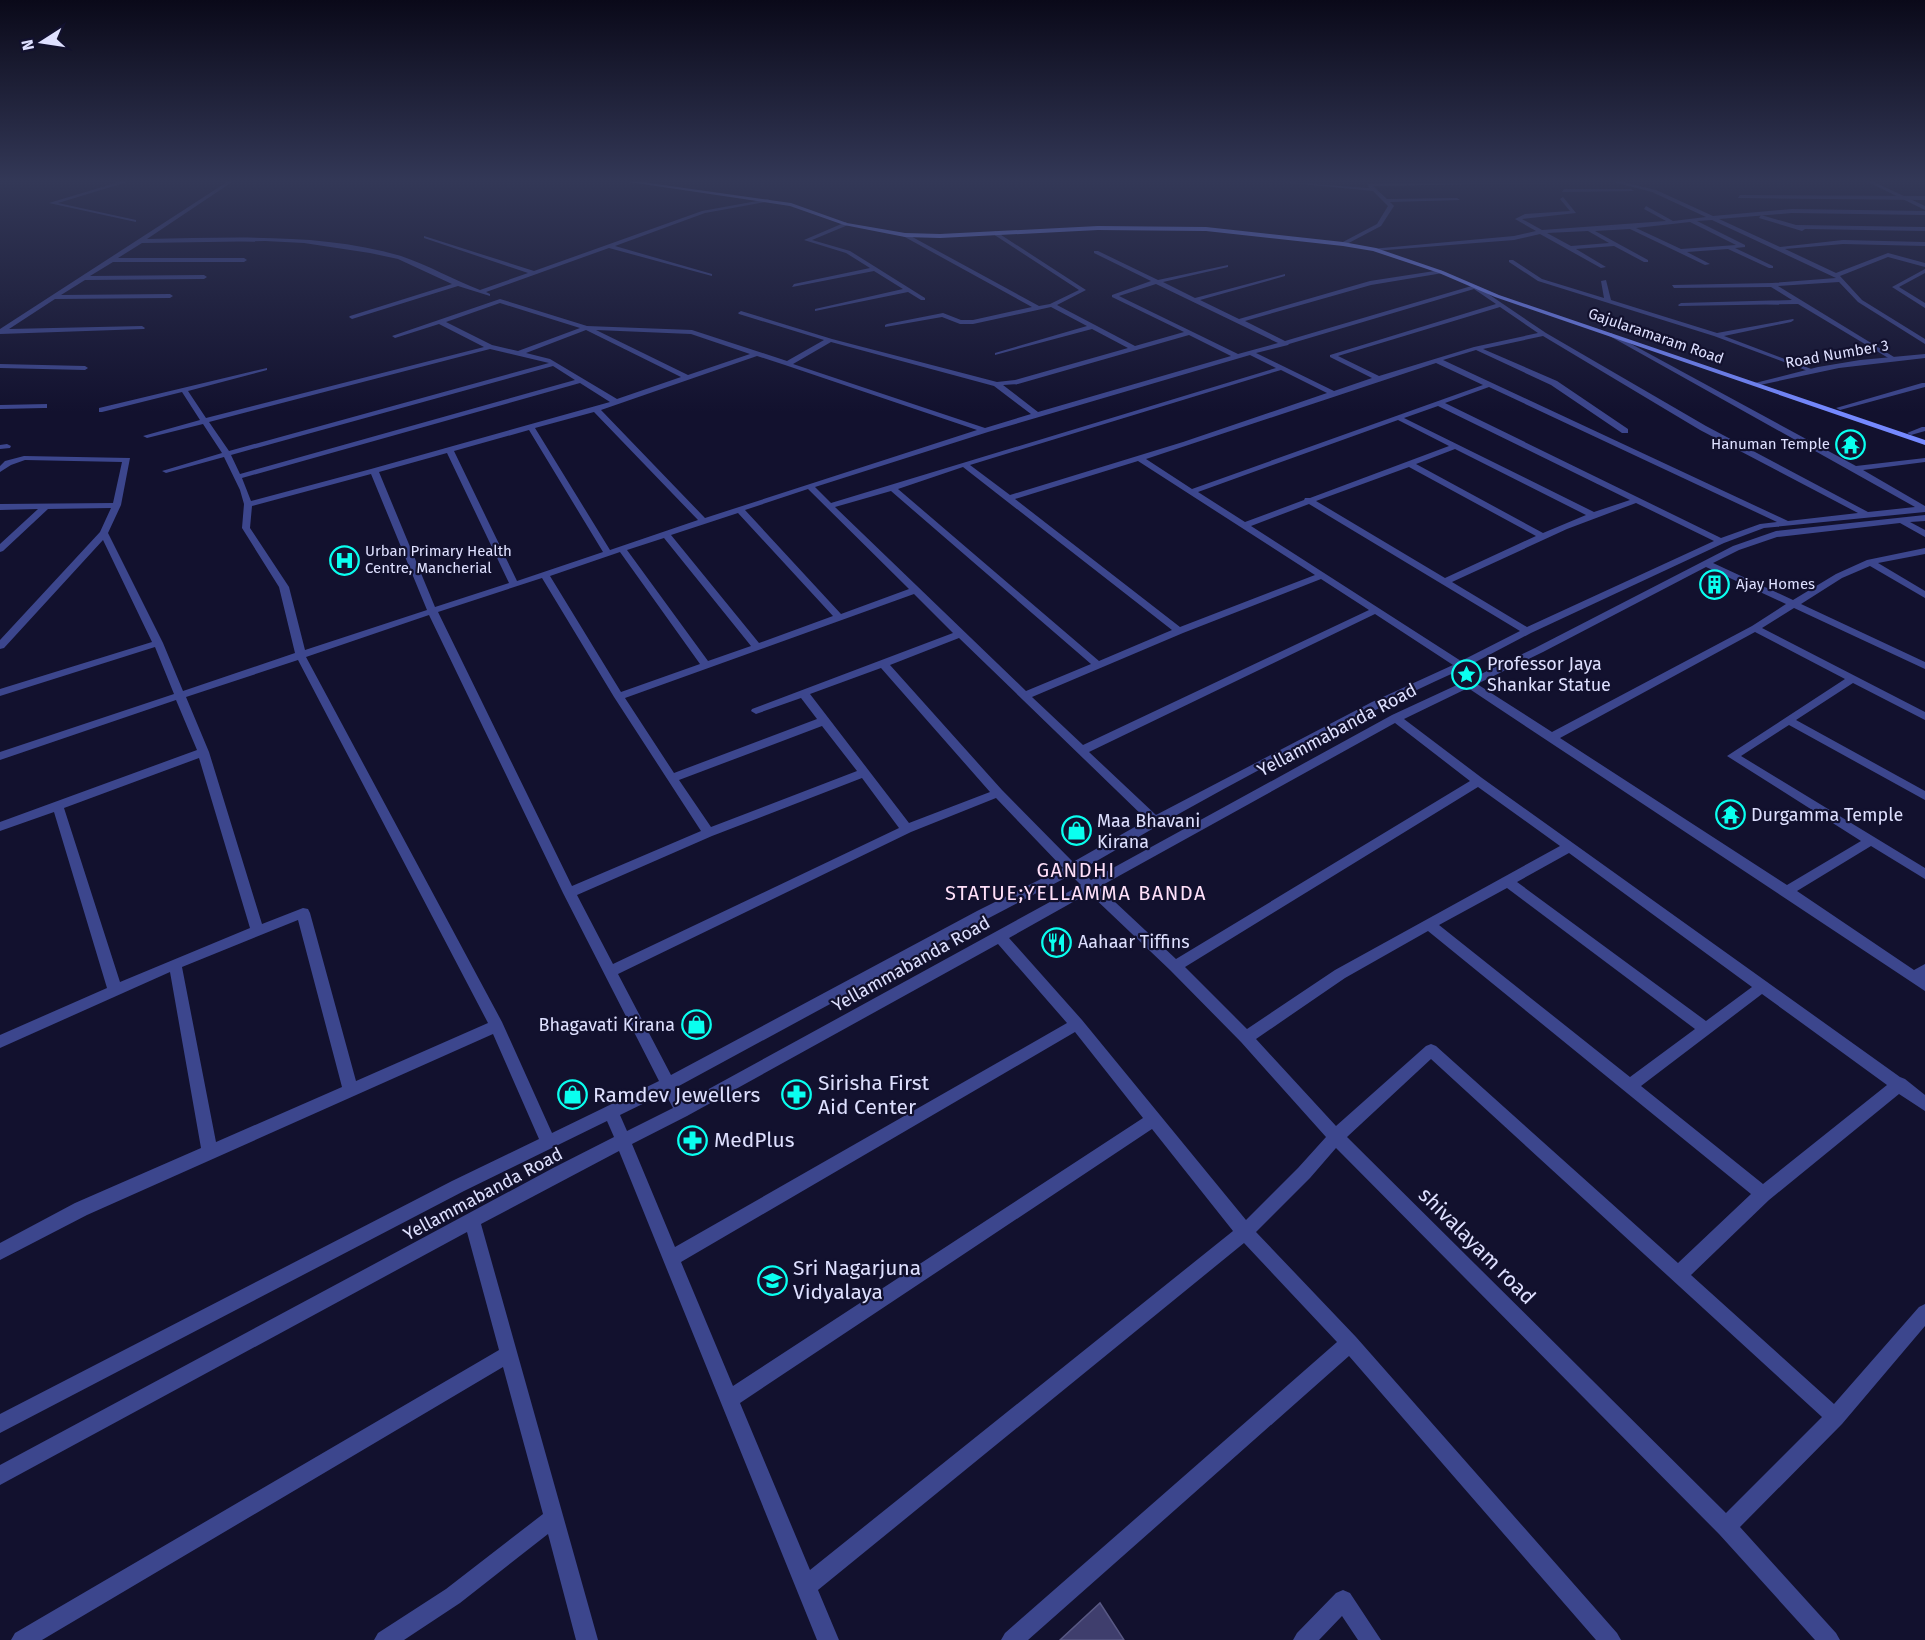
<svg xmlns="http://www.w3.org/2000/svg" width="1925" height="1640" font-family="'Fira Sans',sans-serif">
<style>
.building{fill:#3f3e6d;stroke:#585884;stroke-width:1.5}
.lines{fill:none;stroke-linecap:round;stroke-linejoin:round}
.minor{fill:#3c468d;fill-rule:evenodd}
.tertiary{fill:#3c468d;fill-rule:evenodd}
.secondary{fill:#7589ff;fill-rule:evenodd}
.labels{text-anchor:middle;stroke-width:4.5;stroke-linejoin:round;paint-order:stroke}
.far-street-label{font-size:15px;fill:#dee0ff;stroke:#12112e}
.far-poi-label{font-size:15px;fill:#dee0ff;stroke:#12112e;text-anchor:start}
.poi-label{font-size:18px;fill:#dee0ff;stroke:#12112e;text-anchor:start}
.street-label{font-size:18px;fill:#dee0ff;stroke:#12112e}
.neighbourhood-label{font-size:20px;letter-spacing:1.5px;fill:#ffe0f9;stroke:#12112e}
.near-poi-label{font-size:21px;fill:#dee0ff;stroke:#12112e;text-anchor:start}
.near-street-label{font-size:21px;fill:#dee0ff;stroke:#12112e}
</style>
<rect width="100%" height="100%" fill="#12112e"/>
<path class="building" d="M1100,1603L1124,1640H1060Z"/>
<g class="lines">
<g class="minor">
<path d="M119,182H127L58,203L136,220V222L49,203Z"/>
<path d="M227,182H232L147,239C230,238 320,232 401,256C428,265 454,280 480,290L528,273L424,238V236L534,271L702,211L768,199L771,201L705,213L615,246L712,274V276L609,248L486,292L490,294V296L458,286L352,319L349,317L350,316L452,284L398,259L370,253L304,243L265,241L142,243L118,258H244L247,260L244,262H113L90,276L204,275L207,277L204,279L85,280L61,295L170,294L173,296L170,298L55,299L9,329L142,326L145,328L144,329L0,334V329Z"/>
<path d="M1282,182L1369,188L1367,184L1546,183L1373,186L1387,199L1457,198L1460,200L1390,202L1394,206L1381,226L1343,246L1341,243L1377,224L1388,206L1373,191Z"/>
<path d="M1614,182H1622L1656,190L1713,216L1792,209L1925,211V215L1792,213L1719,219L1780,247L1843,240L1925,242V246L1843,244L1785,249L1836,273L1888,253L1925,263V267L1888,257L1840,276L1862,300L1925,339V344L1858,302L1839,282L1778,286L1894,357V359H1890L1798,304L1679,306L1678,305L1681,303L1792,300L1771,287L1674,288L1672,285L1772,283L1836,278L1712,220L1697,221L1745,245V247L1735,248L1773,266V268H1769L1728,249L1687,252L1710,264L1705,265L1630,229L1595,231L1648,260V262H1644L1614,246L1576,249L1606,267L1601,268L1540,234L1514,240L1374,251L1371,249L1514,236L1536,231L1515,219L1525,214L1570,211L1560,199L1563,197L1576,213L1522,219L1542,230L1666,221L1644,209L1646,206L1673,221L1706,217L1652,192ZM1690,222L1736,245L1681,249L1636,228ZM1588,231L1609,243L1571,246L1547,233Z"/>
<path d="M1564,189H1631L1634,191L1562,192Z"/>
<path d="M1740,195L1925,196V200L1738,198Z"/>
<path d="M1761,215L1796,225L1925,227V231L1805,229L1802,231L1759,218Z"/>
<path d="M846,222L848,225L812,240L850,251L925,298V300H921L908,292L815,311V309L903,289L874,271L792,287L794,284L870,268L846,253L804,240Z"/>
<path d="M995,231L1086,290L1057,305L1135,346L1184,332L1112,297V295L1151,281L1094,253V251H1098L1158,280L1228,265V267L1163,282L1195,298L1285,274V276L1200,300L1239,319L1370,281L1441,270L1443,273L1371,285L1245,321L1285,341L1475,285L1546,333L1706,426L1868,512L1915,507L1606,334L1611,333L1856,466L1925,458V462L1863,470L1925,506V512L1764,528L1724,543L1531,633L1468,666L1481,674L1535,648L1733,546L1776,531L1925,515V521L1910,522L1925,530V537L1900,523L1777,537L1739,550L1713,563L1793,600L1836,574L1867,560L1925,548V554L1878,563L1925,591V598L1870,566L1842,578L1801,604L1925,662V669L1794,608L1762,628L1925,712V720L1853,683L1796,720L1925,791V800L1789,725L1741,756L1925,868V879L1871,846L1797,891L1914,970L1925,964V991L1468,688L1404,719L1482,778L1900,1077L1905,1079L1925,1095V1111L1899,1094L1769,1200L1691,1275L1834,1404L1919,1307L1925,1304V1326L1842,1424L1740,1527L1836,1633L1840,1640H1815L1719,1534L1336,1148L1310,1178L1256,1232L1356,1337L1617,1633L1621,1640H1596L1349,1356L1028,1640H1001L1005,1633L1337,1342L1244,1243L818,1590L839,1640H817L619,1151L481,1224L598,1640H576L548,1534L460,1603L404,1640H374L378,1633L446,1589L543,1514L503,1367L42,1640H11L15,1633L499,1350L467,1232L0,1485V1465L553,1168L614,1137L607,1121L464,1191L0,1433V1414L452,1181L539,1139L493,1034L87,1215L0,1260V1243L75,1203L201,1148L170,972L0,1048V1035L107,988L54,812L0,831V822L197,750L176,700L0,760V752L174,694L155,647L0,696V689L152,642L103,540L4,648L0,649V640L100,532L111,508L48,509L3,551L0,552V544L38,509L0,510V504L113,503L122,462L25,460L11,465L0,472V466L5,461L24,456L130,458L121,505L108,533L163,643L183,691L295,653L279,587L242,528L244,504L240,490L224,457L166,473L162,471L222,453L203,424L147,438L143,436L200,420L182,392L102,412H99V408L267,368V370L188,391L206,418L484,347L439,324L395,338L392,336L500,299L587,326L692,330L787,361L824,340L739,314L738,313L741,311L832,339L997,382L1015,380L1128,348L1092,329L995,355V353L1087,326L1051,307L973,324H960L942,317L885,327V325L887,324L943,313L961,320H973L1032,307L903,236L905,233L1039,306L1050,304L1079,290L993,234ZM1156,284L1278,343L1238,354L1119,296ZM1474,289L1496,304L1330,355V357L1372,378L1334,391L1256,353L1288,345L1289,344ZM500,303L580,328L518,351L492,345L446,322ZM1500,307L1538,333L1474,347L1379,376L1338,356ZM586,330L681,377L617,399L550,359L526,353ZM596,330L691,334L750,354L688,375ZM1189,335L1231,356L1038,412L1003,385L1018,384ZM1543,336L1700,430L1858,513L1788,521L1443,360L1476,350L1551,385L1622,433H1628V429L1557,381L1483,349ZM831,342L994,386L1031,414L985,428L793,364ZM490,349L549,363L229,451L209,422ZM1250,355L1276,368L831,503L815,487L988,432ZM757,356L785,365L977,430L705,518L601,410ZM1436,363L1483,385L1192,489L1146,459ZM553,366L575,380L240,474L231,455ZM1281,370L1327,393L1183,442L1010,495L970,465ZM580,383L610,402L371,469L251,501L242,478ZM1489,387L1777,522L1760,524L1721,538L1445,403ZM1438,406L1630,500L1594,512L1404,418ZM594,412L698,520L610,550L535,428ZM1398,420L1449,446L1310,498H1305L1304,500L1245,522L1198,492ZM529,430L603,552L517,581L454,451ZM1455,449L1586,515L1543,533L1416,464ZM447,453L509,583L435,607L379,472ZM1138,461L1315,575L1180,627L1015,499ZM963,467L1172,630L1099,661L898,489ZM1409,467L1536,536L1445,578L1316,501ZM371,474L427,610L305,650L289,587L250,528L252,506ZM808,489L909,589L841,614L745,510ZM891,491L1091,664L1026,691L835,507ZM1636,503L1714,541L1527,627L1452,582L1567,529ZM1309,504L1520,631L1461,661L1251,526ZM738,513L833,616L759,643L671,535ZM664,538L751,646L708,661L627,550ZM620,552L700,664L621,692L550,576ZM1706,567L1786,604L1752,626L1552,732L1477,684L1543,652ZM542,578L614,697L701,831L572,886L438,612ZM1321,579L1369,610L1083,745L1032,697L1183,633ZM914,594L953,633L752,709L751,711L756,714L801,698L817,719L674,773L625,698ZM1375,614L1453,665L1372,702L1156,815L1089,752ZM429,615L563,893L659,1081L552,1133L502,1022L306,657ZM1755,632L1845,679L1727,756L1861,841L1787,885L1560,738ZM959,638L1147,820L1073,862L1002,790L890,665ZM298,660L488,1023L356,1081L310,913L308,909L303,908L262,924L209,752L186,697ZM881,668L990,792L909,823L810,694ZM1460,670L1472,678L1392,715L1091,880L1081,870C1204,798 1330,729 1460,670ZM1395,723L1470,781L1176,959L1099,887ZM822,726L857,771L711,827L679,780ZM199,758L250,928L120,982L64,808ZM862,778L899,828L613,964L577,895L712,836ZM1478,787L1560,846L1335,970L1247,1029L1185,967ZM996,798L1063,868L977,911L671,1075L618,974L911,832ZM1569,853L1752,987L1706,1021L1517,882ZM1071,875L1081,885L685,1102L677,1087L987,919ZM1507,888L1695,1029L1630,1077L1439,925ZM1089,893L1170,970L1241,1042L1326,1137L1298,1168L1246,1220L1082,1020L1009,938ZM298,920L342,1087L216,1142L182,967ZM1428,931L1751,1194L1678,1263L1436,1046L1431,1044L1426,1046L1336,1126L1256,1039L1345,978ZM998,944L1067,1023L675,1247L632,1144L687,1116ZM1762,994L1887,1085L1763,1184L1641,1086ZM1075,1032L1143,1118L733,1386L681,1262ZM1431,1059L1822,1417L1726,1513L1347,1137ZM665,1093L673,1108L627,1131L620,1115ZM1152,1129L1233,1231L810,1570L740,1403Z"/>
<path d="M1509,260H1513L1542,279L1604,298L1601,281L1606,280L1611,300L1717,333L1793,319L1794,320L1791,322L1724,336L1814,370L1808,371L1714,336L1538,281L1509,262Z"/>
<path d="M1925,269V273L1899,287L1925,303V308L1892,287Z"/>
<path d="M0,364L85,366L88,368L85,370L0,368Z"/>
<path d="M1922,383H1925V387L1840,410L1836,408Z"/>
<path d="M47,404V408H44L0,409V405Z"/>
<path d="M1922,427H1925V431L1911,435L1907,433Z"/>
<path d="M7,444L11,446L10,448L0,449V445Z"/>
<path d="M1343,1590L1350,1593L1381,1640H1358L1342,1616L1319,1640H1293L1297,1633L1336,1593Z"/>
</g>
<g class="tertiary">
<path d="M1868,182H1874L1925,206V210Z"/>
<path d="M1925,354V358L1839,368L1755,386L1751,384L1818,367L1860,360Z"/>
</g>
<path class="secondary" d="M629,182H642L791,203L847,223L905,233L940,234L1098,226L1206,227L1343,242L1376,248L1443,271L1499,295L1925,440V445L1495,297L1439,273L1373,251L1343,246L1206,231L1098,230L940,238L905,237L844,225L790,206Z"/>
</g>
<linearGradient id="sky" x2="0" y2="1"><stop stop-color="#0a0919"/><stop offset="0.44" stop-color="#333857"/><stop offset="1" stop-color="#333857" stop-opacity="0"/></linearGradient>
<rect width="1925" height="412" fill="url(#sky)"/>
<defs>
<symbol id="temple-ring" viewBox="-11 -11 22 22"><circle r="9.5" fill="#12112e" stroke="#0affef" stroke-width="1.5"/><path d="M0-6L5-2H3V0L6.5 2.5H4V6H1.5V3h-3V6H-4V2.5H-6.5L-3 0V-2H-5Z" fill="#0affef"/></symbol>
<symbol id="hospital-ring" viewBox="-11 -11 22 22"><circle r="9.5" fill="#12112e" stroke="#0affef" stroke-width="1.5"/><path d="M-5-5h3v3.5h4V-5h3V5h-3V1.5h-4V5h-3Z" fill="#0affef"/></symbol>
<symbol id="building-ring" viewBox="-11 -11 22 22"><circle r="9.5" fill="#12112e" stroke="#0affef" stroke-width="1.5"/><path d="M-4-6H4V6H1V3H-1V6H-4ZM-2.5-4.3h1.7v1.8h-1.7ZM.8-4.3h1.7v1.8H.8ZM-2.5-1h1.7V.8h-1.7ZM.8-1h1.7V.8H.8Z" fill="#0affef"/></symbol>
<symbol id="sight-ring" viewBox="-11 -11 22 22"><circle r="9.5" fill="#12112e" stroke="#0affef" stroke-width="1.5"/><path d="M0-6L1.8-2.2L6-1.7L2.9 1.2L3.7 5.4L0 3.3L-3.7 5.4L-2.9 1.2L-6-1.7L-1.8-2.2Z" fill="#0affef"/></symbol>
<symbol id="shop-ring" viewBox="-11 -11 22 22"><circle r="9.5" fill="#12112e" stroke="#0affef" stroke-width="1.5"/><path d="M-5-2.5h2.3a2.7 3.5 0 0 1 5.4 0H5L5.5 6h-11ZM-1.5-2.5h3a1.5 2.3 0 0 0-3 0Z" fill="#0affef"/></symbol>
<symbol id="restaurant-ring" viewBox="-11 -11 22 22"><circle r="9.5" fill="#12112e" stroke="#0affef" stroke-width="1.5"/><path d="M-5-6h1v4h1v-4h1v4h1v-4h1v5L-1.5 .5V6h-2V.5L-5-1ZM5-6V6H3V1.5H1.5Q1.5-4 5-6Z" fill="#0affef"/></symbol>
<symbol id="pharmacy-ring" viewBox="-11 -11 22 22"><circle r="9.5" fill="#12112e" stroke="#0affef" stroke-width="1.5"/><path d="M-2-6h4v4h4v4h-4v4h-4v-4h-4v-4h4Z" fill="#0affef"/></symbol>
<symbol id="school-ring" viewBox="-11 -11 22 22"><circle r="9.5" fill="#12112e" stroke="#0affef" stroke-width="1.5"/><path d="M0-5L7-2L0 1L-7-2ZM-4 1L0 2.5L4 1V4Q0 6-4 4Z" fill="#0affef"/></symbol>
</defs>
<g fill-rule="evenodd">
<use href="#temple-ring" x="1834" y="428" width="33" height="33"/>
<use href="#hospital-ring" x="328" y="544" width="33" height="33"/>
<use href="#building-ring" x="1698" y="568" width="33" height="33"/>
<use href="#sight-ring" x="1450" y="658" width="33" height="33"/>
<use href="#temple-ring" x="1714" y="798" width="33" height="33"/>
<use href="#shop-ring" x="1060" y="814" width="33" height="33"/>
<use href="#restaurant-ring" x="1040" y="926" width="33" height="33"/>
<use href="#shop-ring" x="680" y="1008" width="33" height="33"/>
<use href="#shop-ring" x="556" y="1078" width="33" height="33"/>
<use href="#pharmacy-ring" x="780" y="1078" width="33" height="33"/>
<use href="#pharmacy-ring" x="676" y="1124" width="33" height="33"/>
<use href="#school-ring" x="756" y="1264" width="33" height="33"/>
</g>
<g class="labels">
<g class="far-street-label">
<text transform="translate(1656 336) rotate(19)" y="5">Gajularamaram Road</text>
<text transform="translate(1837 354) rotate(-10)" y="5">Road Number 3</text>
</g>
<g class="far-poi-label">
<text x="1830" y="449" text-anchor="end">Hanuman Temple</text>
<text x="365" y="556">Urban Primary Health<tspan x="365" dy="17">Centre, Mancherial</tspan></text>
<text x="1736" y="589">Ajay Homes</text>
</g>
<g class="poi-label">
<text x="1487" y="670">Professor Jaya<tspan x="1487" dy="21">Shankar Statue</tspan></text>
<text x="1751" y="821">Durgamma Temple</text>
<text x="1097" y="827">Maa Bhavani<tspan x="1097" dy="21">Kirana</tspan></text>
<text x="1078" y="948">Aahaar Tiffins</text>
<text x="675" y="1031" text-anchor="end">Bhagavati Kirana</text>
</g>
<g class="street-label">
<text transform="translate(1337 730) rotate(-28)" y="6">Yellammabanda Road</text>
<text transform="translate(911 964) rotate(-29)" y="6">Yellammabanda Road</text>
<text transform="translate(483 1194) rotate(-28)" y="6">Yellammabanda Road</text>
</g>
<g class="neighbourhood-label">
<text x="1076" y="877">GANDHI<tspan x="1076" dy="23">STATUE;YELLAMMA BANDA</tspan></text>
</g>
<g class="near-poi-label">
<text x="818" y="1090">Sirisha First<tspan x="818" dy="24">Aid Center</tspan></text>
<text x="593" y="1102">Ramdev Jewellers</text>
<text x="714" y="1147">MedPlus</text>
<text x="793" y="1275">Sri Nagarjuna<tspan x="793" dy="24">Vidyalaya</tspan></text>
</g>
<g class="near-street-label">
<text transform="translate(1477 1246) rotate(45)" y="7">shivalayam road</text>
</g>
</g>
<g transform="translate(42 42) rotate(258)" stroke="#12112e" stroke-width="4.5" paint-order="stroke">
<path d="M0-4.5L10 22L0 15L-10 22Z" fill="#dee0ff"/>
<text y="-9" font-size="16" font-weight="bold" text-anchor="middle" fill="#dee0ff">N</text>
</g>
</svg>
